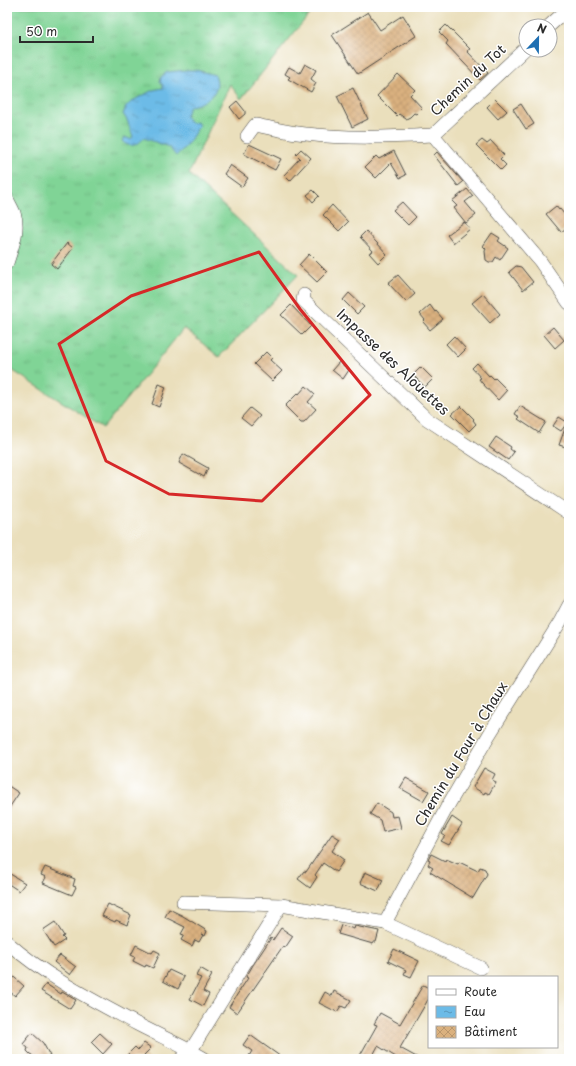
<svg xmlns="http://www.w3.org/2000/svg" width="576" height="1066" font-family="'Playpen Sans',sans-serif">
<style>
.grass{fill:url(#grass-tufts);stroke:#568060}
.water{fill:url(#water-ripples);stroke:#4c7389}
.building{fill:url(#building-cross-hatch)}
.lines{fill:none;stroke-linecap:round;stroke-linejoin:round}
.minor-casing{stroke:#484641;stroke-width:14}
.minor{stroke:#fff;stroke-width:13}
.marked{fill:none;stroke:#d62828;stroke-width:3;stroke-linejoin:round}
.labels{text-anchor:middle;stroke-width:3;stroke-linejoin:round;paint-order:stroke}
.street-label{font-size:14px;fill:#2b2b2b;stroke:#fff}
</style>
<defs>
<pattern id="grass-tufts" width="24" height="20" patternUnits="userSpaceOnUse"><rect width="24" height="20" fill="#80d496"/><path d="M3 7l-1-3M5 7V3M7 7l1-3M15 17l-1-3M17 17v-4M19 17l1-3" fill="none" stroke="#6fb681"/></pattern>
<pattern id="water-ripples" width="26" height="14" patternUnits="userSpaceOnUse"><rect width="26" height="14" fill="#6cbbe7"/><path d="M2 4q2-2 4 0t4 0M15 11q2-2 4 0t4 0" fill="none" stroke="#5998bb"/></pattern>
<pattern id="building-cross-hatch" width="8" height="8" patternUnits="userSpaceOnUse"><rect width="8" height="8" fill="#dab17f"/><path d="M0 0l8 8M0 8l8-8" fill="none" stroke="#bb986e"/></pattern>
</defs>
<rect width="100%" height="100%" fill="#fff"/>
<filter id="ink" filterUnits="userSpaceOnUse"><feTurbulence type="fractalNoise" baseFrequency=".025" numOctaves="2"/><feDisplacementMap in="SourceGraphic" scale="8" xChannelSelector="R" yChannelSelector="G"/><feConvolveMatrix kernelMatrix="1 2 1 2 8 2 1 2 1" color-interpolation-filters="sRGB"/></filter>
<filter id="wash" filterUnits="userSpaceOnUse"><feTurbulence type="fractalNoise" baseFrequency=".012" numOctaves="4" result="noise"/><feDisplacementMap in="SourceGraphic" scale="16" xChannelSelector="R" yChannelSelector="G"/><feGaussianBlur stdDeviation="0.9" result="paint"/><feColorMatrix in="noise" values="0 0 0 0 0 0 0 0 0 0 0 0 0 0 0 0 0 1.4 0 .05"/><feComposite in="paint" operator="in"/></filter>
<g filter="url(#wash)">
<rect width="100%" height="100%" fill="#eadfbc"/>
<path class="grass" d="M7,7H315L241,99L230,84L189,174L298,275L219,357L184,328L103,428L7,367Z"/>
<path class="water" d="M187,70H196L215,75C223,92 205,104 190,106C186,113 184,118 191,123L197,122L199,126L187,145L176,156L169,147L144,138C138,145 130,149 122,141L124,137L130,139L133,137L127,120L123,114L126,107L132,101L153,90L163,88V85L160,82L161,77L167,72Z"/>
<g id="blocks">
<g class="building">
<path d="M368,12L380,30L403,15L416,36L358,74L332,35Z"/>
<path d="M446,25L470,49L467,51L488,73L480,80L446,44L448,41L439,32Z"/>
<path d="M305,64L316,70L311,79L316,83L311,92L288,79L290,77L285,74L289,67L300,73Z"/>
<path d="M398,74L415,90L410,95L422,108L416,114L414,113L410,117L406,119L399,114L397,116L377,96Z"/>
<path d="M353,88L368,119L352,127L337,96Z"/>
<path d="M495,99L507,111L498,119L487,107Z"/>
<path d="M237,101L245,111V114L239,119L230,107Z"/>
<path d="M521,104L534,124L526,129L513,109Z"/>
<path d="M482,140L487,144L491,141L504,155L500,159L506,165L501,170L476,145Z"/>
<path d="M249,144L281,159L275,170L244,154Z"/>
<path d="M301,149L311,158L290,181L284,175L300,158L296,154Z"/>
<path d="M394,151L406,175L400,178L391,163L376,178L365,167L376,156L379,159Z"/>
<path d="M437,152L463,182L458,186L434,155Z"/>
<path d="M230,165L248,178L242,187L224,174Z"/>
<path d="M467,189L473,196L465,202L476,215L466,223L454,208L457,206L452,201Z"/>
<path d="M313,190L319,196L313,202L307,195Z"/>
<path d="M402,202L416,217L408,225L393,210Z"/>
<path d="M332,205L348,222L339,231L323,215Z"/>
<path d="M556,206L559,210L560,209L569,220V226L561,232L546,214Z"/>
<path d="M464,222L470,229L453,243L447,235Z"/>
<path d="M366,231L387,254L378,263L369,253L373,251L360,237Z"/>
<path d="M492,233L500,238L498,241L508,248L500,260L496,257L493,262H489L486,260L485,251L486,249L483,246Z"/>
<path d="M67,243L73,248L57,269L51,264Z"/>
<path d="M309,254L327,272L317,282L299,265Z"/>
<path d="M516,266L521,267L533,282L523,290L509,272Z"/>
<path d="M398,275L415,294L406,302L388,283Z"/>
<path d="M349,293L364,307L357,314L343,300Z"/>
<path d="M483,294L500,314L490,323L472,303Z"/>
<path d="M291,305L311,326L302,335L281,315Z"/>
<path d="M430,305L435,312L436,311L443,319L430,330L423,322L425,320L420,314Z"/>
<path d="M553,327L564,340L555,348L544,335Z"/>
<path d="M454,336L466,349L458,357L446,344Z"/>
<path d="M266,352L272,358L270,360L282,371L272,381L254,364Z"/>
<path d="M339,362L349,370L343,379L332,370Z"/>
<path d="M477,363L489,376L490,375L494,379L495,378L507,390L498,400L482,383L479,379L481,378L472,368Z"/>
<path d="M421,367L433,379L425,387L413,375Z"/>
<path d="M159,384L166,387L159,407L152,404Z"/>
<path d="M306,386L315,394L308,402L316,409L304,422H301L285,406L298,393L299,394Z"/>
<path d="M461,406L474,419L473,420L476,424L469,431L452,414Z"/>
<path d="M520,406L546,422L539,433L518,419L520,417L515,414Z"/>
<path d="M250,408L260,416L251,426L241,418Z"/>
<path d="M559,417L567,422V421H569V448L559,445L567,423L561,431L553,426Z"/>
<path d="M496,437L511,447L510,449L514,452L508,460L489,447Z"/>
<path d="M183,454L208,468L204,477L179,463Z"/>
<path d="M484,768L495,774L492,780L496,782L489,794L485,792L484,794L473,787Z"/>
<path d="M406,778L429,791L423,801L400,788Z"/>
<path d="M7,785L19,793L7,811Z"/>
<path d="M377,803L391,812L392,817L398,816L401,828L383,832L380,820L370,814Z"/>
<path d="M452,817L462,824L449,845L441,841L445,836L442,834Z"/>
<path d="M332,834L340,839L332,851L344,860L336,872L323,863L315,875L317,877L310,888L298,879L304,871L306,872Z"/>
<path d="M431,854L445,861L446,859L458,864L459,862L478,871L480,867L485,869L487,874L473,898L430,872L433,868L428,865L430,861L428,860Z"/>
<path d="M45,867L75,879L73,886L76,887L72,895L43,883L46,877L41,875Z"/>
<path d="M7,872L25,883L19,891L7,883Z"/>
<path d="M365,872L383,880L378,891L360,883Z"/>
<path d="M108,904L131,915L127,925L116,920L115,922L102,916Z"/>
<path d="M169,909L183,916L207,931L205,936L201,934L203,935L199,942L195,940L192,946L181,940L184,935L181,934L185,927L165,917Z"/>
<path d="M55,922L64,936L62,937L65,940L54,947L43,930Z"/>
<path d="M341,925L354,929L355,926L379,931L376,942H373V944L338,934Z"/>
<path d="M281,928L293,936L285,948L283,946L237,1013L229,1007L248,978L246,977L253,965L271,938L273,940Z"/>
<path d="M136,945L152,953L154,950L160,953L153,968L146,965L145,967L133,961L135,957L131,955Z"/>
<path d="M394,949L419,961L411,977L404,974L406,970L388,961Z"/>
<path d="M60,955L76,967L70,975L54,962Z"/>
<path d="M200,968L212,975L203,991L209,994L203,1006L190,999L201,978L196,976Z"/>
<path d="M169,970L184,977L178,989L163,981Z"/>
<path d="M7,971L24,986L15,996L7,989Z"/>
<path d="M46,984L61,994L62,992L76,1000L70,1009L41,991Z"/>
<path d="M423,985L429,988V998L400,1048L420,1059H399L378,1046L371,1059H358L377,1025L374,1024L380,1013L400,1024Z"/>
<path d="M334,991L351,1000L346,1008L341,1006L337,1012L319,1003L325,992L332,996Z"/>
<path d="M32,1033L43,1043L50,1056L40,1059H34L32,1055L30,1054L27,1051L28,1048L23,1044Z"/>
<path d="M100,1033L112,1044L103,1054L91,1042Z"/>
<path d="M250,1035L284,1059H254L249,1056L252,1051L243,1045Z"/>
<path d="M144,1043L151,1048L144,1055L148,1059H123L135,1047L138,1050Z"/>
</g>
</g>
</g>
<g filter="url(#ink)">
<use href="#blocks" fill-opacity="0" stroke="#484641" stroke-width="1"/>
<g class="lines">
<defs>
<g id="minor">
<path d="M549,26L569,8"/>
<path d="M433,135L540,261L569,303"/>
<path d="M433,135L526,48"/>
<path d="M247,136L255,125C272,128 289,133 306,134C348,139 391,137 433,135"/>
<path d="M7,199C9,203 12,208 14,213C20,229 12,247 7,263"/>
<path d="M304,295L303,300L427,419L569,513"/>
<path d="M183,902L281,905L385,923L481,968"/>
<path d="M385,923L446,809L489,735L560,622L569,605"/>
<path d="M7,942C45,976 92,1000 137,1024C160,1036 183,1046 205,1059"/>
<path d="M181,1059L191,1050L281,905"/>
</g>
</defs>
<use href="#minor" class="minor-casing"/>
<use href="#minor" class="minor"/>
</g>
</g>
<path class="marked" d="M259,252L300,309L370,395L262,501L169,494L106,461L59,344L131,296Z"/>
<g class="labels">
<g class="street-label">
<text transform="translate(468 80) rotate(-43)" y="5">Chemin du Tot</text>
<text transform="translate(393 362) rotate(43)" y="5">Impasse des Alouettes</text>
<text transform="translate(461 754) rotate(-59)" y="5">Chemin du Four à Chaux</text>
</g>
</g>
<rect width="576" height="1066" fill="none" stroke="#fff" stroke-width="24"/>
<rect x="428" y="976" width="130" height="72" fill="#ffffff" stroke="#aaaaaa"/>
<rect x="436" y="989" width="20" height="6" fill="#ffffff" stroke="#aaaaaa"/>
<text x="464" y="996" font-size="12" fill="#2b2b2b">Route</text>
<rect x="436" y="1006" width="20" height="12" fill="url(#water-ripples)" stroke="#aaaaaa"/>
<text x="464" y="1016" font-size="12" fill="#2b2b2b">Eau</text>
<rect x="436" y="1026" width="20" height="12" fill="url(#building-cross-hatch)" stroke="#aaaaaa"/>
<text x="464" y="1036" font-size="12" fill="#2b2b2b">Bâtiment</text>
<g transform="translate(538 38) rotate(22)"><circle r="19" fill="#ffffff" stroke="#aaaaaa"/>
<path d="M0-3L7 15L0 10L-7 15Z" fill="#1f6fb2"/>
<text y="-6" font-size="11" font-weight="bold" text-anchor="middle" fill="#2b2b2b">N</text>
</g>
<path d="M20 36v6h73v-6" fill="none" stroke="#2b2b2b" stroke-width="2"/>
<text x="26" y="36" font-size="12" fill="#2b2b2b" stroke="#ffffff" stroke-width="3" paint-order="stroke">50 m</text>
</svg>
